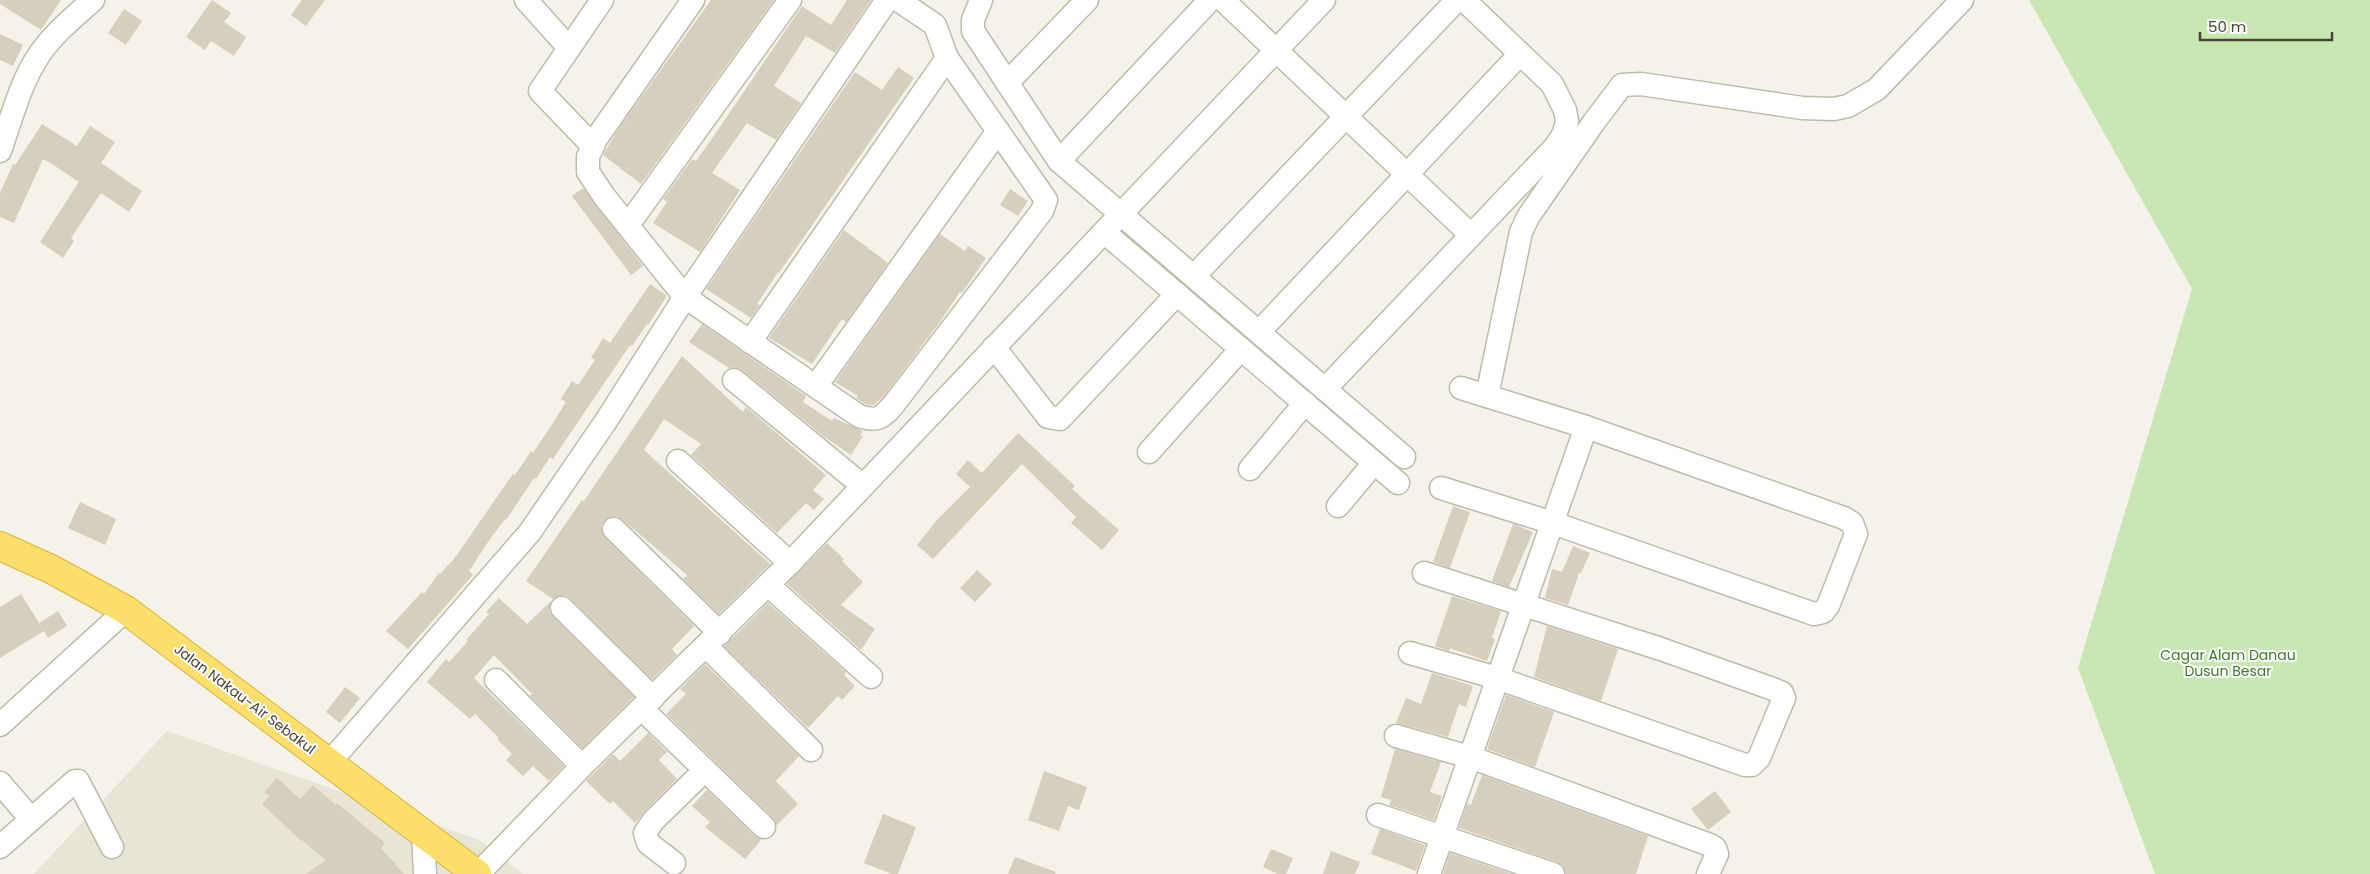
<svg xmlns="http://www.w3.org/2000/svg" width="2370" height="874" font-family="Poppins,sans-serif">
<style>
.residential{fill:#e8e5d7}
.green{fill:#c9e7b2}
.building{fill:#d6cfbe}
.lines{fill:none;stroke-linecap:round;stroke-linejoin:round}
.minor-casing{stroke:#bfbbab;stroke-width:25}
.highway-casing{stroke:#dbb53c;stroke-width:30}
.minor{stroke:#fff;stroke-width:22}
.highway{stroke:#fbde6c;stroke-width:28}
.labels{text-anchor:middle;stroke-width:4;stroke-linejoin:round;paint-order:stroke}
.park-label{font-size:14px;fill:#3e792b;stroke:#fff}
.street-label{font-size:14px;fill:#484337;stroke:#fff}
</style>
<rect width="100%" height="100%" fill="#f4f2e9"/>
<path class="residential" d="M167,731L479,840L523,874H34Z"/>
<path class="green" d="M2029,0H2370V874H2155L2078,668L2192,289Z"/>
<g class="building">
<path d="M0,0H61L41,30L0,4Z"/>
<path d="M212,0L231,13L224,22L246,37L234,56L211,41L205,50L186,37Z"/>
<path d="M302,0H325L306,26L291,15Z"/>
<path d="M711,0H774L641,184L603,155L619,128Z"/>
<path d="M847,0H871L835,53L806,36L774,86L801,103L776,140L747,123L712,173L740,190L700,252L653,223L667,202L663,199L692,159L696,161L711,140L802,6L831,25Z"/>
<path d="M124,9L142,21L126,45L108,33Z"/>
<path d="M0,34L23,45L13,66L0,60Z"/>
<path d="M898,67L914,78L779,273L778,272L757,304L760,305L751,318L706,289L855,72L882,90Z"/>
<path d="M42,124L77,146L90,126L115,142L101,163L142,191L129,212L101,193L71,238L74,241L63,258L40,242L79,182L52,164L43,159L14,223L0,217V193L13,164L15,165Z"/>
<path d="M583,188L643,266L631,275L572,196Z"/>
<path d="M1010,189L1028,201L1018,216L1000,205Z"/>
<path d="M844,230L888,263L846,322L842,319L812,364L769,338Z"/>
<path d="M940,234L965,251L968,246L986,258L962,293L960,292L939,323L884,396L874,405L865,404L856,398L858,396L835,382Z"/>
<path d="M650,284L667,296L648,325L647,324L632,346L630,345L553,459L550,457L536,479L534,478L506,520L505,519L490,539L469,571L473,575L408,649L386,631L422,592L424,594L439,573L440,574L454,559L513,474L515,475L531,451L533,453L551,426L566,402L561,399L572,381L578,385L595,360L591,358L603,338L610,343Z"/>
<path d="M702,324L806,396L803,402L832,421L834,418L863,431L860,435L863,436L851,455L823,436L742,370L736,367L729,368L689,342Z"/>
<path d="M682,356L743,412L746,407L826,475L813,490L824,499L814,510L806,503L777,533L691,455L701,444L664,419L644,450L770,564L719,614L683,579L687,575L623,520L617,516L605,520L601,526L605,538L694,626L672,649L677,655L652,679L571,599L565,595L553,599L526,581L582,500L584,501Z"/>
<path d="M1018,433L1075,486L1072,489L1119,530L1102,550L1071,523L1076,517L1022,464L933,559L917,545L936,521L970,487L956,474L968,460L982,473Z"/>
<path d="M80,502L116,519L105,545L68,528Z"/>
<path d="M1453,506L1470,512L1450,568L1433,562Z"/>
<path d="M1513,524L1533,532L1509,587L1492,581Z"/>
<path d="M827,543L844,559L842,561L863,582L841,605L875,629L861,650L787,584Z"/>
<path d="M1573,546L1590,553L1581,573H1579L1568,605L1545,598L1552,569L1562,572Z"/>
<path d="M977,570L992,584L975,602L960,588Z"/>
<path d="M21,594L44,631L0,658V607Z"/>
<path d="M1452,596L1501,611L1492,638L1495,639L1487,661L1450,648L1449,651L1435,646Z"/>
<path d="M499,598L527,624L552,600L549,611L553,617L634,697L582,748L530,696L532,694L494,655L474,678L564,766L549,781L533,766L523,776L506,760L512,754L497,739L499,738L475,714L470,719L427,682L446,659L449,662L468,641L466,640L489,614L486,612Z"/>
<path d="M768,603L846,672L844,675L855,686L842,700L838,696L808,728L724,646Z"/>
<path d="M58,611L67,626L48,638L39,623Z"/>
<path d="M1547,626L1618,649L1601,701L1534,677Z"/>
<path d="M705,664L799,756L776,781L798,804L777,825L773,818L666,714L686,694L680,689Z"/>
<path d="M1432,673L1473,686L1466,707L1459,704L1448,737L1396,723L1406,698L1421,704Z"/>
<path d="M345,687L360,698L340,723L326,712Z"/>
<path d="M1506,695L1554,712L1535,767L1487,749Z"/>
<path d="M648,733L667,752L659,760L677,779L644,812L635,823L613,801L610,804L586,781L613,754L620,761Z"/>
<path d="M1395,749L1441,762L1430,792L1442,796L1434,820L1389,805L1391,800L1381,797Z"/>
<path d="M1044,771L1087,787L1079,810L1068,806L1059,831L1028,820Z"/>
<path d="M1482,775L1648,836L1636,874H1566L1563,866L1557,862L1459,828L1467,804L1471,805Z"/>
<path d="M277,778L300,799L313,785L336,805L337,803L385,843L381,848L404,874H306L326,860L302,840L301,841L262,804L269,796L264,792Z"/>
<path d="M707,790L755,836L761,840L745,859L705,827L710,822L692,806Z"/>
<path d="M1715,791L1731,812L1708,830L1691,809Z"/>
<path d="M883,814L916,827L898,874H892L864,863Z"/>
<path d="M1380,829L1425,845L1416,871L1371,854Z"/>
<path d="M1271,849L1293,858L1286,874H1278L1263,867Z"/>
<path d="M1331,851L1360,862L1355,874H1323Z"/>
<path d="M1450,853L1512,874H1443Z"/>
<path d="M1015,857L1056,872L1055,874H1008Z"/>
</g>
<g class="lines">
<defs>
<g id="minor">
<path d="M526,0L569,48"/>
<path d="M693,0L596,139L588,157V172L604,196L685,297L859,416C878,422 882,418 894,404L1042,211L1046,200L947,58L935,25L898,0"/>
<path d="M981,0L973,20V31L1059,161L1404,457"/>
<path d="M1223,0L1471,235"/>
<path d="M1007,83L1087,0"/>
<path d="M593,146L540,91L602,0"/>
<path d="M0,151C11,120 20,83 39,55C53,34 74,17 93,0"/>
<path d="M1059,161L1210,0"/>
<path d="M628,225L790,0"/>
<path d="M1104,232L1398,483"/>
<path d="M1194,276L1457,0"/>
<path d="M1259,332L1520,54"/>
<path d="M750,342L947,58"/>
<path d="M994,347L1048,417L1060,419L1177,294"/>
<path d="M734,380L863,486"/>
<path d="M816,386L998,131"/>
<path d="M1325,389L1556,146L1564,133L1567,121L1565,110L1552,84L1464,0"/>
<path d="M1487,396L1521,232L1528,217L1594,122L1622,85L1641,84L1802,108L1834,109L1848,106L1877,89L1962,0"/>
<path d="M1149,452L1241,349"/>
<path d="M678,461L790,563"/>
<path d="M1250,469L1305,403"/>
<path d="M1441,488L1553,523L1814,614L1823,612L1828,606L1856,534L1852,523L1844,518L1586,427L1461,388"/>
<path d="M1338,506L1374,463"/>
<path d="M614,529L720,633"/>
<path d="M768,585L871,677"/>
<path d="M562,608L653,698"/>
<path d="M706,646L811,750"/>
<path d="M1410,653L1497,678L1745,765H1752L1759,758L1784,698L1782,693L1773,689L1661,649L1424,573"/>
<path d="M496,680L582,766"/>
<path d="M642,709L764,827"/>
<path d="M0,725L126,610"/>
<path d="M1396,736L1470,757L1710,845L1715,848L1717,854L1708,874"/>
<path d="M330,762L530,532L606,421L685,297L887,0"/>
<path d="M0,783L31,819"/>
<path d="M1378,815L1553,874"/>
<path d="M423,832L425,874"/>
<path d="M0,847L75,781H78L112,847"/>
<path d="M674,863L648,843L645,833L653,821L704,771"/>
<path d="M478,874L582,766L790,563L1324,0"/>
<path d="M1429,874L1586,427"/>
</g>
<path id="highway" d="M0,546L51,569L126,610L477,874"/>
</defs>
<use href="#minor" class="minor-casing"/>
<use href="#highway" class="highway-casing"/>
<use href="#minor" class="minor"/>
<use href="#highway" class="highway"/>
</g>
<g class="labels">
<g class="park-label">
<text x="2228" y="660">Cagar Alam Danau<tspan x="2228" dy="16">Dusun Besar</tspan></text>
</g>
<g class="street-label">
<text transform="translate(245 699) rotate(37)" y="5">Jalan Nakau-Air Sebakul</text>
</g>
</g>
<path d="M2200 32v8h132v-8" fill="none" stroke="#484337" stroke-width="2.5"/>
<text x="2208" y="32" font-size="15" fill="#484337" stroke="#ffffff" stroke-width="4" paint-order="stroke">50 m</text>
</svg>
